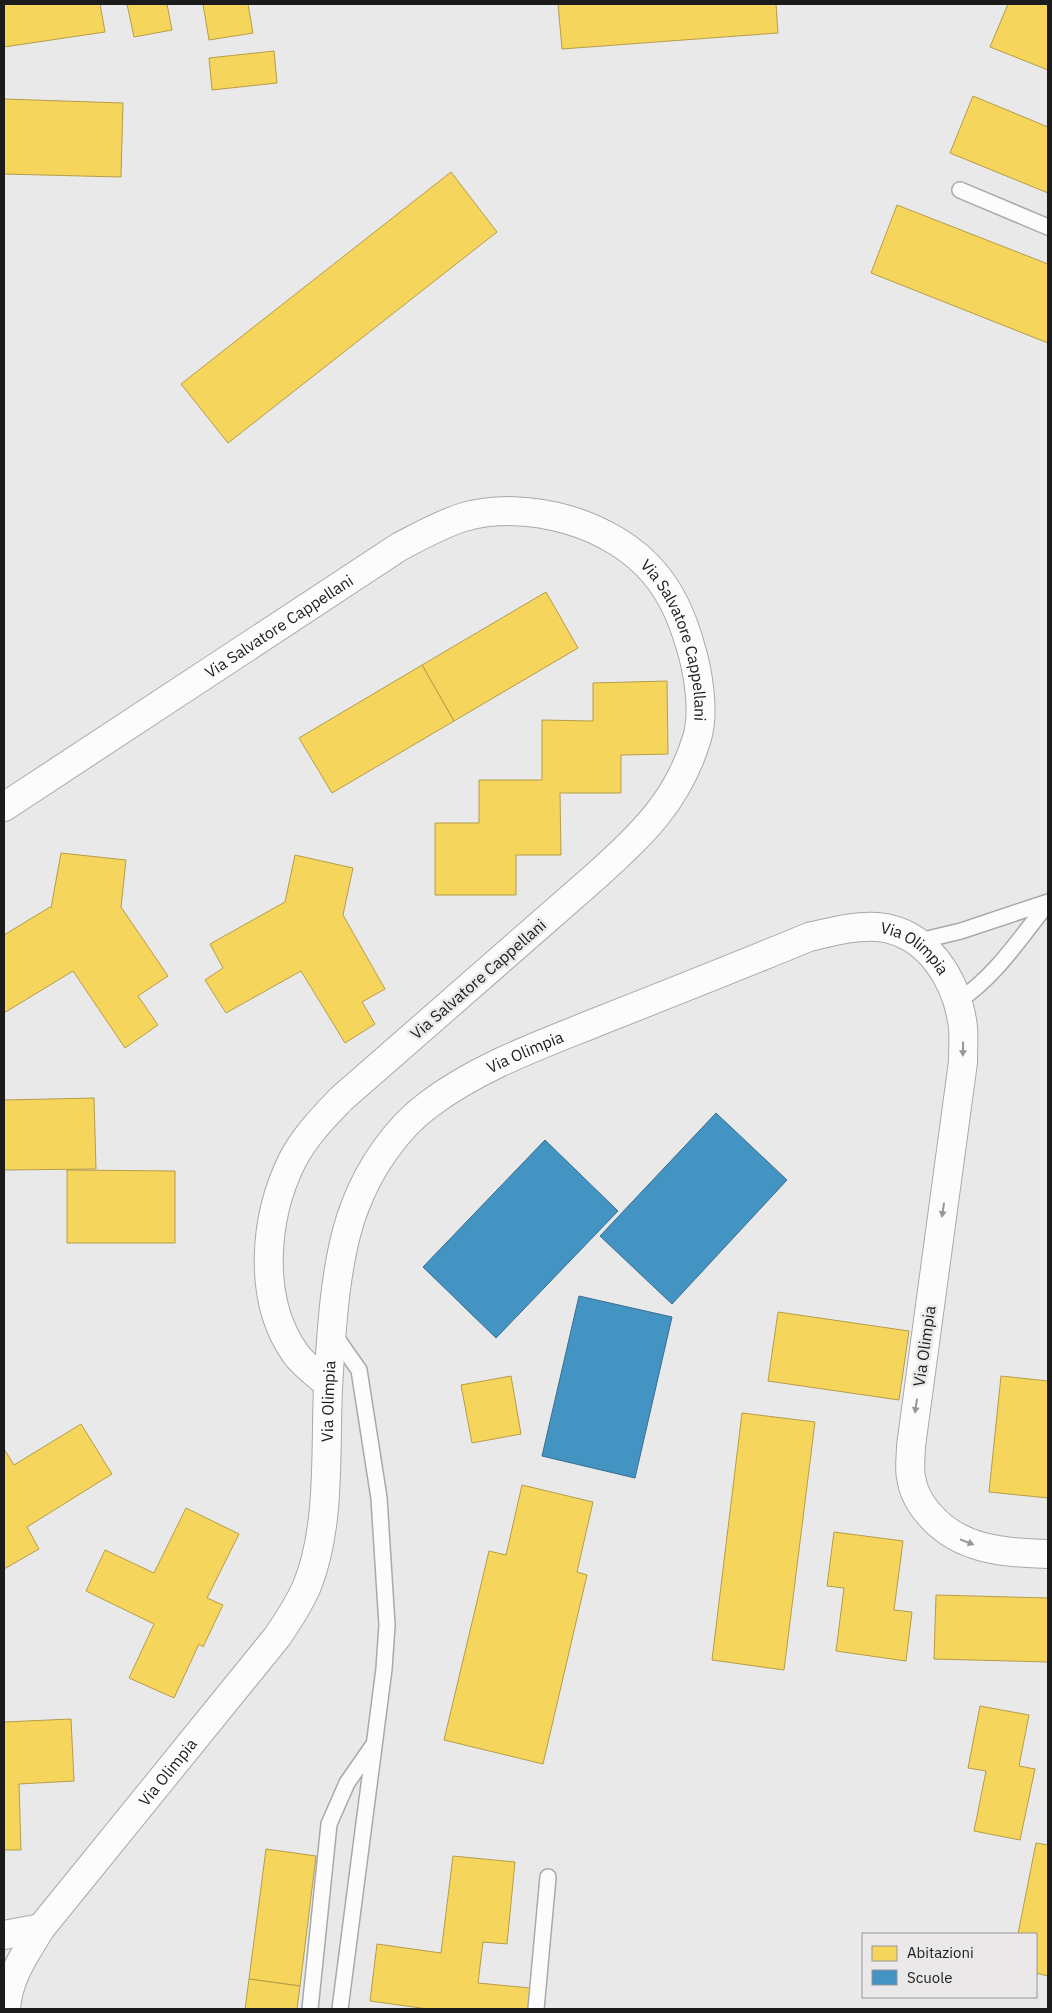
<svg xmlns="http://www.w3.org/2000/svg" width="1052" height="2013" font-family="'IBM Plex Sans',sans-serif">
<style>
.homes{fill:#f6d55c;stroke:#b59d49}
.schools{fill:#4393c3;stroke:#376f91}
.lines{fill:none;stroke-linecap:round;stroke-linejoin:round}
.lane-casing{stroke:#aaa9aa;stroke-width:18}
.street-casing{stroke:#aaa9aa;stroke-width:30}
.lane{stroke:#fcfcfc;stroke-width:15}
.street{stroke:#fcfcfc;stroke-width:28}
.oneway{fill:#979797}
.labels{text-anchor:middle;stroke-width:5;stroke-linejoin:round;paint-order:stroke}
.street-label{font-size:16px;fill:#1c1b1c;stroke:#ebe8ea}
</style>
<rect width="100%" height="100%" fill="#eae9ea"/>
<g class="homes">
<path d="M4,4H100L105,32L4,47Z"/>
<path d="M127,4H167L172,30L134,37Z"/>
<path d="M203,4H248L253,33L209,40Z"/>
<path d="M558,4H776L778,33L562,49Z"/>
<path d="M1008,4H1048V70L990,47Z"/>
<path d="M274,51L277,83L212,90L209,58Z"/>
<path d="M973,96L1048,127V193L950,153Z"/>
<path d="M4,99L123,103L121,177L4,174Z"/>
<path d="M451,172L497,232L228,443L181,384Z"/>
<path d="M897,205L1048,264V343L871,273Z"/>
<path d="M546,592L578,648L454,721L422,665Z"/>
<path d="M422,665L454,721L332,793L299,738Z"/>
<path d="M667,681L668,754L621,755V793H560L561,855H516V895H435V823H479V780H542V720L593,721V683Z"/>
<path d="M61,853L126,860L121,907L168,976L138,996L158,1025L125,1048L73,971L4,1013V935L50,907L51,908Z"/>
<path d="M295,855L353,868L343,915L385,989L362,1002L375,1024L345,1043L301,971L226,1013L205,980L223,968L210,944L285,902Z"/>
<path d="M94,1098L96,1169L4,1170V1100Z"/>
<path d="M67,1170L175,1171V1243H67Z"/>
<path d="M778,1312L909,1331L899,1400L768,1381Z"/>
<path d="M511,1376L521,1434L472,1443L461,1385Z"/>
<path d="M1001,1376L1048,1381V1498L989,1492Z"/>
<path d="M742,1413L815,1422L784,1670L712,1660Z"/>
<path d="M81,1424L112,1474L27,1527L39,1549L4,1569V1449L14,1465Z"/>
<path d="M522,1485L593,1502L577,1572L587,1575L543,1764L444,1740L489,1551L506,1555Z"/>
<path d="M186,1508L239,1534L207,1598L223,1605L203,1647L199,1644L174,1698L129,1678L154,1624L86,1591L105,1550L154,1573Z"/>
<path d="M834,1532L903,1541L894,1610L912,1612L906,1661L836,1651L844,1588L827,1586Z"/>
<path d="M936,1595L1048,1598V1662L934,1659Z"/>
<path d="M980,1706L1029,1715L1019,1766L1035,1769L1020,1840L974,1831L986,1771L968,1768Z"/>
<path d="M71,1719L74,1781L19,1784L21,1850H4V1722Z"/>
<path d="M1036,1843L1048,1845V1976L1036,1973V1934H1018Z"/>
<path d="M266,1849L316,1856L300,1986L249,1979Z"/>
<path d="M453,1856L515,1862L507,1944L483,1942L478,1983L530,1988L528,2009H428L370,2001L377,1944L441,1953Z"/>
<path d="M249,1979L300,1986L297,2009H245Z"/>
</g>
<g class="schools">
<path d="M716,1113L787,1180L672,1304L600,1236Z"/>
<path d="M545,1140L618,1211L496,1338L423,1267Z"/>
<path d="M579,1296L672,1317L635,1478L542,1456Z"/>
</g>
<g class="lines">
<defs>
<g id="lane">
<path d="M960,190L1048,227"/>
<path d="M915,942L961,931L1048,902"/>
<path d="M958,1001C995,977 1021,937 1048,903"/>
<path d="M333,1333L359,1370L379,1498L387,1625L384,1669L340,2009"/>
<path d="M310,2009L329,1824L347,1783L372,1747"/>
<path d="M536,2009L548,1877"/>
</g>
<g id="street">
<path id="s1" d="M4,807L399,547C420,536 441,524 464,517C527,499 613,523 655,574C671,593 683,620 690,645C698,670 705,712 697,738C678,801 643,833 596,876L341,1099C323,1118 304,1137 292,1161C264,1218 257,1299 295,1353C303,1365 318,1375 328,1384"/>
<path d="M4,1935L41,1928"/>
<path id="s2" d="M6,2009C8,1978 25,1954 41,1928L277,1637C288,1621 299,1604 307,1586C331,1526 325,1453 328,1389C331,1334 335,1255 356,1204C370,1167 397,1128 428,1105C478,1067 540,1045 597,1022C668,994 739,966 809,937C831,932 855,925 878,927C928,932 957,980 963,1027C964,1038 963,1050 963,1062L911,1446C911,1456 909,1468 911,1477C913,1491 920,1504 929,1514C959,1550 1005,1553 1048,1554"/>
</g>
</defs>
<use href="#lane" class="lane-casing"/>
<use href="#street" class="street-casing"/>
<use href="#lane" class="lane"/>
<use href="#street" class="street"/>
</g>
<defs><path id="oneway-solid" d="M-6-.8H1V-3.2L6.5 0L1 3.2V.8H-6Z" transform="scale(1.25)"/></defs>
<g class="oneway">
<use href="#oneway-solid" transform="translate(963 1049) rotate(91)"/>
<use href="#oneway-solid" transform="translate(943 1210) rotate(98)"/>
<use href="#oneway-solid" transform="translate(916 1406) rotate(98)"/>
<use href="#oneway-solid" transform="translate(967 1542) rotate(21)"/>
</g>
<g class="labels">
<g class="street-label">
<text dy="6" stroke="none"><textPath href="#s1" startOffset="329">Via Salvatore Cappellani</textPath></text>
<text dy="6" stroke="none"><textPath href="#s1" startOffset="824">Via Salvatore Cappellani</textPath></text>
<text dy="6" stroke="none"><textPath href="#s2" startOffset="1565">Via Olimpia</textPath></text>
<text transform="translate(478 979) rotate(-41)" y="6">Via Salvatore Cappellani</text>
<text dy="6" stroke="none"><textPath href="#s2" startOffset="1145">Via Olimpia</textPath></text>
<text transform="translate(924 1346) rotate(-82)" y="6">Via Olimpia</text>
<text dy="6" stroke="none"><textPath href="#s2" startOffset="710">Via Olimpia</textPath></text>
<text dy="6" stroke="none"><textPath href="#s2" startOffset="290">Via Olimpia</textPath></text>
</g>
</g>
<rect width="1052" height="2013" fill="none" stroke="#1c1b1c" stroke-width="10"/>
<rect x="862" y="1933" width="175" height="65" fill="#ebe8ea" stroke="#989698"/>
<rect x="872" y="1946" width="25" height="15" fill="#f6d55c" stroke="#989698"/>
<text x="907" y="1958" font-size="15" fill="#1c1b1c">Abitazioni</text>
<rect x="872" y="1970" width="25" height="15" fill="#4393c3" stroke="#989698"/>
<text x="907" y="1983" font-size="15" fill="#1c1b1c">Scuole</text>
</svg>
